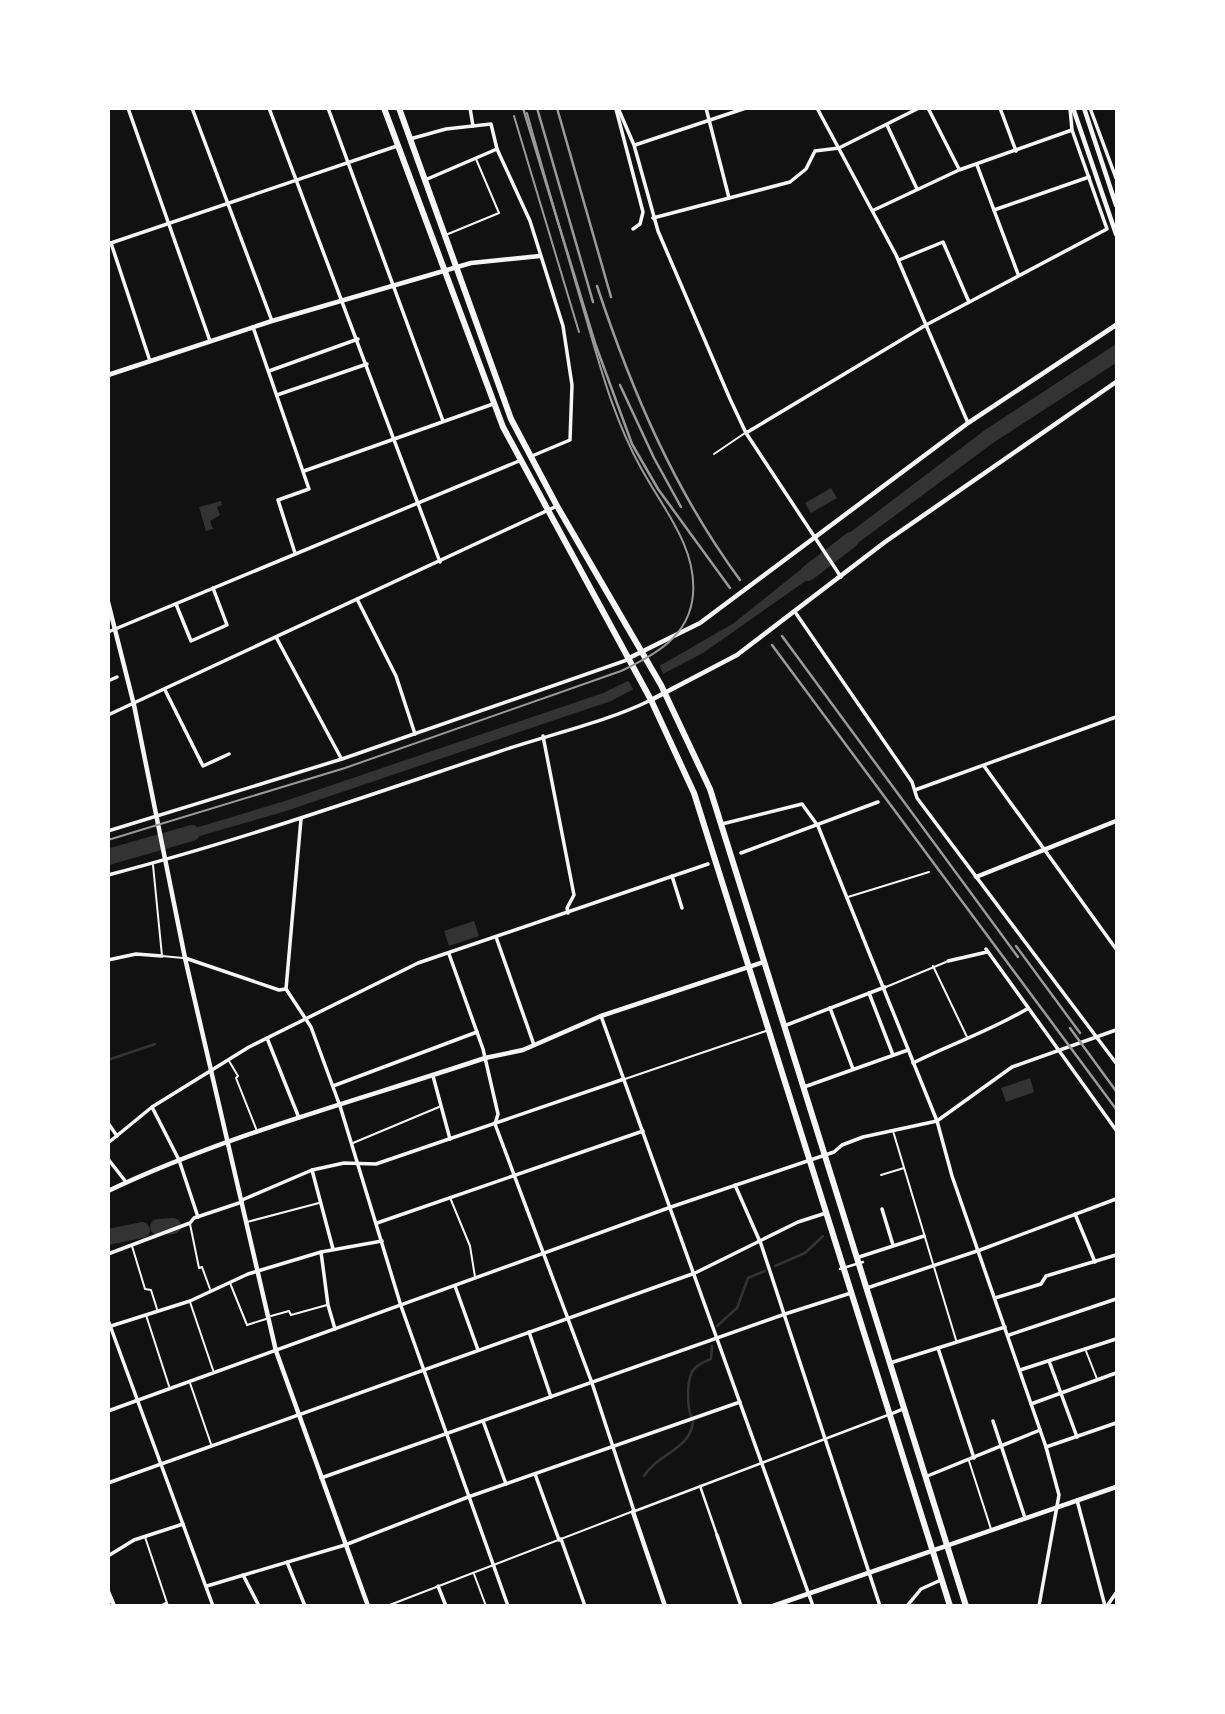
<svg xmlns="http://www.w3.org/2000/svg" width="1225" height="1714" font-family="'Fira Sans Condensed',sans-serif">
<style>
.water{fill:#333}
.pier{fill:#111}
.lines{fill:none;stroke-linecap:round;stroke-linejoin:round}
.stream{stroke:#333;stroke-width:2.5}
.river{stroke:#333;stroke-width:16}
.service{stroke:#f5f5f5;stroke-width:2}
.pedestrian{stroke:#f5f5f5;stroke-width:2.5}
.minor{stroke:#f5f5f5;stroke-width:3.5}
.tertiary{stroke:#f5f5f5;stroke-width:4.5}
.trunk{stroke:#f5f5f5;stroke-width:6}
.tram{stroke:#9a9a9a;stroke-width:2}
.rail{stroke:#9a9a9a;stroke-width:2.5}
</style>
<rect width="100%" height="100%" fill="#111"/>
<g class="water">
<path d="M1116,344V363L993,443L839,557L832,546L985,430Z"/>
<path d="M831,488L837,498L811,513L805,503Z"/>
<path d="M221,501L222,505L217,507L220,515L210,521L213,529L206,531L199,507Z"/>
<path d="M819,555L827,566L703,653L611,701L283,812L172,844V835L285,801L603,693L663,664L734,623Z"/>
<path d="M149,841L151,850L109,861V852Z"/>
<path d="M474,921L479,936L449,946L444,931Z"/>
<path d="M1030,1078L1034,1092L1006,1102L1001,1088Z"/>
</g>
<path class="pier" d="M658,663L665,677L635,693L627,678Z"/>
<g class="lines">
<g class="stream">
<path d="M108,1060L155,1044"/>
<path d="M775,1266L805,1253L823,1236"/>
<path d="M717,1326L737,1308L748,1278L765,1271"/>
<path d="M691,1416C687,1405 686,1376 695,1368C699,1364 706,1361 711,1359L712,1346"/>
<path d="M644,1476C657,1454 690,1450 693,1422"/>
</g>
<g class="river">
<path d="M808,573L851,540"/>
<path d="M108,857L192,833"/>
<path d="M158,1227L173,1226"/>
<path d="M108,1237L142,1230"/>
</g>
<g class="service">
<path d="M448,234L499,213L476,159"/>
<path d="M714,454L745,433"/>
<path d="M153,865L162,956L183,958"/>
<path d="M848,897L929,872"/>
<path d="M933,966L967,1037"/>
<path d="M886,987L946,962"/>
<path d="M229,1061L238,1076L236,1078L257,1131"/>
<path d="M625,1079L766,1031"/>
<path d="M893,1131L956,1340"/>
<path d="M353,1143L439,1107"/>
<path d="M881,1175L904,1168"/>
<path d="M451,1200L470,1246L475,1277"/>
<path d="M247,1222L319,1203"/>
<path d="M190,1224L199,1268L202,1267L210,1289"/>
<path d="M132,1246L145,1289L151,1290L157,1309"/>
<path d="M230,1283L247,1325L266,1319"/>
<path d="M190,1302L213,1370"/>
<path d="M146,1315L169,1386"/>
<path d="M271,1316L289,1311L291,1315L327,1305"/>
<path d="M1086,1351L1097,1379"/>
<path d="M190,1383L211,1444"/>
<path d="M969,1461L991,1529"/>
<path d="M145,1537L168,1606"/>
<path d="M474,1574L486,1606"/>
<path d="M160,1606L166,1603"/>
<path d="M387,1606L631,1512"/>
</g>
<g class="pedestrian">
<path d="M840,1269L863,1262"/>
<path d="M700,1486L717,1535"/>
<path d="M635,1511L888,1415"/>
</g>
<g class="minor">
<path d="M128,108L210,341"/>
<path d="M192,108L272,321"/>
<path d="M269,108L440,562"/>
<path d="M328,108L443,421"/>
<path d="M470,108L473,126"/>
<path d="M618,108L634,145L658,231L730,399L746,433L841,577"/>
<path d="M706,108L729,198"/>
<path d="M817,108L896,255L968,423"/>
<path d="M928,108L959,169"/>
<path d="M1000,108L1016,151"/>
<path d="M1090,108L1116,178"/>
<path d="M616,109L643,212L640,224L633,229"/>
<path d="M887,125L917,189"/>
<path d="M410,139L446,129L491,124L497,149L530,221L563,326L572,385L570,440L532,456"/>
<path d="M635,145L746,108"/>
<path d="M977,165L1018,274"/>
<path d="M425,180L497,149"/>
<path d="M874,210L959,170L1072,130"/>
<path d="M994,210L1089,177"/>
<path d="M653,218L790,182L806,169L815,151L839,148L919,108"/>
<path d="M111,243L150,361"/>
<path d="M108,244L397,146"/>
<path d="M899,260L943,242L969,302"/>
<path d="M253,327L309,489L278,500L295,553"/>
<path d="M269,371L358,339"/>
<path d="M277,395L367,364"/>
<path d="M746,433L926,325L1107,229L1072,130L1070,108"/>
<path d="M304,471L493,404"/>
<path d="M357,599L396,676L415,734"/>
<path d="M176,604L191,641L227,625L213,588"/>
<path d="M795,612L912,782L917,798L1116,1063"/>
<path d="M108,632L519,461"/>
<path d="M276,637L341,758"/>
<path d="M108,681L117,677"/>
<path d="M165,690L203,766L229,754"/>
<path d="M108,715L557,506"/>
<path d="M543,736L574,895L567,908L568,913"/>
<path d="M984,766L1116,949"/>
<path d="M915,790L1116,717"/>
<path d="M301,819L286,989L311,1027L340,1106L401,1306L508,1606"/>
<path d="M722,824L802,804L818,826L937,1121L952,1176L1046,1447L1059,1495L1039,1606"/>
<path d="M108,831L342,759L627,660"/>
<path d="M741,853L878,802"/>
<path d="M108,875C239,841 367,796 495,753C546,735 602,724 651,700"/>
<path d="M672,876L682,908"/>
<path d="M496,937L534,1045"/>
<path d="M986,949L1116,1130"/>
<path d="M449,954L483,1049L498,1114L495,1124L592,1383L634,1511"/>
<path d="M185,958L279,990L286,989"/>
<path d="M108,960L136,954L162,956"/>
<path d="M948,961L987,952"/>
<path d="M869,993L893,1055"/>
<path d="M830,1008L853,1069"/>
<path d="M601,1016L813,1606"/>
<path d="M784,1026L885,987"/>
<path d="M267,1038L299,1118"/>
<path d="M913,1063C951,1044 990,1031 1027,1009"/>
<path d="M433,1076L450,1139"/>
<path d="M333,1086L477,1032"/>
<path d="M804,1087L908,1050"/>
<path d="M152,1107L179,1160L198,1217"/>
<path d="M108,1123L117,1136"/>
<path d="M108,1143L152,1107L249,1047L418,963L708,864"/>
<path d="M108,1159L126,1182"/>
<path d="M312,1170L333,1249"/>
<path d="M735,1185L761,1244L880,1606"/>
<path d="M242,1200L312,1170L344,1163L376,1164L624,1079"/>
<path d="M882,1209L893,1245"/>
<path d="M1075,1214L1095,1262"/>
<path d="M377,1223L643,1131"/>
<path d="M321,1252L328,1305L335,1329"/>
<path d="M108,1254L190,1223L194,1218L242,1202"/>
<path d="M856,1258L924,1236"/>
<path d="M455,1286L478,1350"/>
<path d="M867,1288L980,1250L1116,1199"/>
<path d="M995,1298L1041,1284L1046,1276L1116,1255"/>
<path d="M108,1320L213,1606"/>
<path d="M111,1326L190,1301L248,1274L321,1252L382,1241"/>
<path d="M529,1332L551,1397"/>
<path d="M1009,1335L1116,1299"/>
<path d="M938,1348L974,1458"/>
<path d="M1049,1361L1077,1437"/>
<path d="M890,1363L1005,1327"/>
<path d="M1020,1370L1116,1339"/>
<path d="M1031,1404L1116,1373"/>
<path d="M108,1411L671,1207L834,1152L842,1145L863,1137L937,1121L1012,1067L1116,1030"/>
<path d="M891,1414L903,1409"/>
<path d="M483,1421L506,1484"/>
<path d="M993,1421L1025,1518"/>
<path d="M1046,1447L1116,1423"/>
<path d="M535,1474L559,1540"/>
<path d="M925,1477L1040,1430"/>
<path d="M321,1478L785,1314L851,1293"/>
<path d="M108,1483L695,1273L798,1222L826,1213"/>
<path d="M1077,1500L1105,1606"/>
<path d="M717,1535L741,1606"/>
<path d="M561,1539L585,1606"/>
<path d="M108,1556L134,1540L183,1524"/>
<path d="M287,1562L305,1606"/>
<path d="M243,1575L259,1606"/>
<path d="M207,1586L345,1545L468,1497L740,1402"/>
<path d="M438,1586L446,1606"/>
<path d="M907,1606L921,1589L941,1580"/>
<path d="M1107,1606L1116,1593"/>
</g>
<g class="tertiary">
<path d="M1073,108L1116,234"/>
<path d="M1084,108L1116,205"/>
<path d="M108,375L272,321L471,263L540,256"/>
<path d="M108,602L134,705L185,958L276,1351L368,1606"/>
<path d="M627,659L700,623L968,423L1116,325"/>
<path d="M651,700L737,655L885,542L1116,382"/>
<path d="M976,877L1116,821"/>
<path d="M108,1191C228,1134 360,1100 485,1058L523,1050L601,1016L764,962"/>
<path d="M633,1512L665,1606"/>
<path d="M108,1592L114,1606"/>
<path d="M773,1606L1116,1487"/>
</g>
<g class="trunk">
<path d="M384,108L503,427L651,700L694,793L950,1606"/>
<path d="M399,108L511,419L557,506L661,685L710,789L966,1606"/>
</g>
<g class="tram">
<path d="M514,116L579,332"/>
<path d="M108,840L345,768L621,671C655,655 690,636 693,594C697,547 662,507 641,468C613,418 599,362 583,308C564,243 545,178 527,113"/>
</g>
<g class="rail">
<path d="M523,108L596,346L632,444L658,489L730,588"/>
<path d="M537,108L593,302"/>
<path d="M557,108L611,297"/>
<path d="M597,286C632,391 674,490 740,580"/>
<path d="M620,385L654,458L681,507"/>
<path d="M782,636L1018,957"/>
<path d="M772,645L1116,1109"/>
<path d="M1016,946L1080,1033"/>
<path d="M1070,1028L1116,1091"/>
</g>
</g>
<rect width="1225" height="1714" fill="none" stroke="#ffffff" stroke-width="220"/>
</svg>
